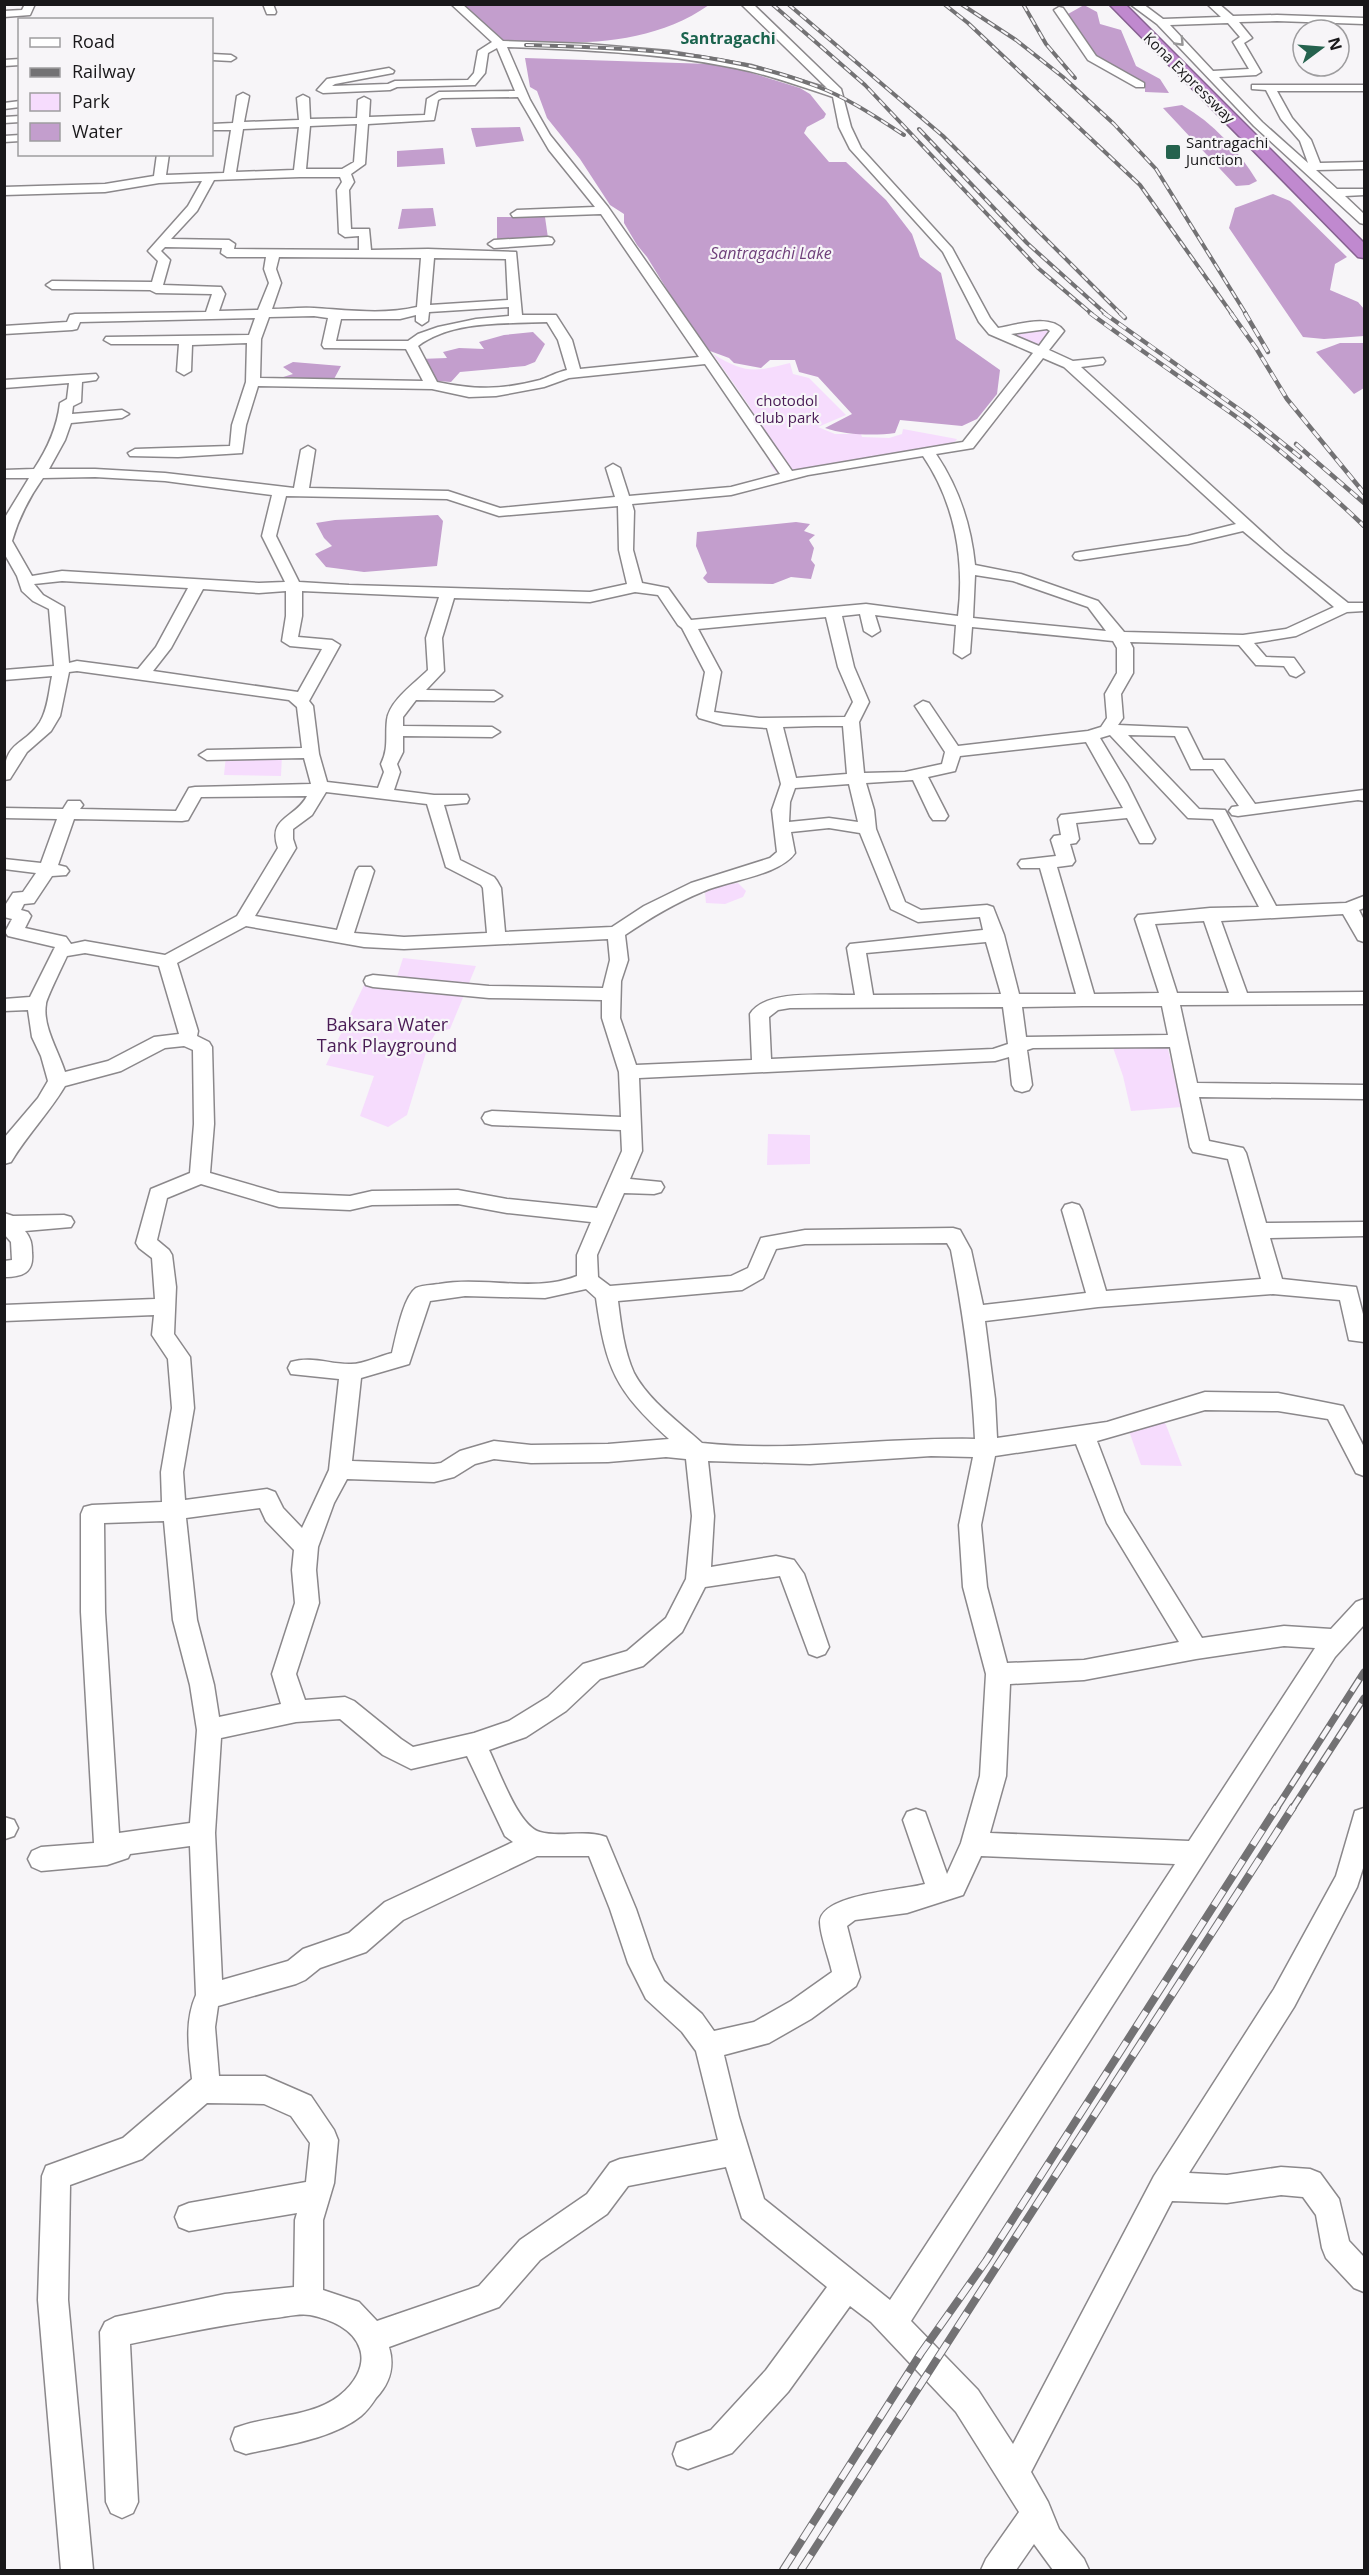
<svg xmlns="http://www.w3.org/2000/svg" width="1369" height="2575" font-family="'Open Sans',sans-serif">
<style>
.green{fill:#f6dcfd}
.water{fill:#c39ecd}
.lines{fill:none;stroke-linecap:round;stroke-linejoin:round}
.minor-casing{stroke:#8b888b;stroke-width:3}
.highway-casing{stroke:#866190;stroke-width:3}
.minor{fill:#fff;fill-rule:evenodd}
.highway{fill:#c089cf;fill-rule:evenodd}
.rail-far3-casing{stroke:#737274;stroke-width:4}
.rail-far2-casing{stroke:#737274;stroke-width:4.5}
.rail-far1-casing{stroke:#737274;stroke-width:7}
.rail-casing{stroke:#737274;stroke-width:8}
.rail-far3{stroke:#f7f5f8;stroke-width:2;stroke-dasharray:8;stroke-linecap:butt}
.rail-far2{stroke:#f7f5f8;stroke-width:3;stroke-dasharray:9;stroke-linecap:butt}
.rail-far1{stroke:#f7f5f8;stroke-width:4.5;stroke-dasharray:14;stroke-linecap:butt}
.rail{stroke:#f7f5f8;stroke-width:6;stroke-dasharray:18;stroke-linecap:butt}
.oneway{stroke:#989798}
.poi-dot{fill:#25624e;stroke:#f7f5f8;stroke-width:2}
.labels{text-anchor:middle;stroke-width:4.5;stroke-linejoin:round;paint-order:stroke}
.far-street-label{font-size:15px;fill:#19181a;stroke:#f7f5f8}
.far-poi-label{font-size:15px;fill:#19181a;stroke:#f7f5f8;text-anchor:start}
.far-park-label{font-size:15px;fill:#491b55;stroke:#f7f5f8}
.far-neighbourhood-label{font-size:16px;font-weight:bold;fill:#1a634d;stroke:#f7f5f8}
.far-water-label{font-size:16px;font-style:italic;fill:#6e3f7a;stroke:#f7f5f8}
.park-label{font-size:18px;fill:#491b55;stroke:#f7f5f8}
</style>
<rect width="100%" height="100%" fill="#f7f5f8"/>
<g class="green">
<path d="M1054,327L1042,351L998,332Z"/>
<path d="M713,354C746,374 754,372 790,363L793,374L809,378L846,415L818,427L835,434H861L862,437L889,438L902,434L903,429L957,439L953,444C896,454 837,461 781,478L771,466L750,407Z"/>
<path d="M282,755L281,776L224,775L226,756Z"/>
<path d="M738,883L746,891L743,897L725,904L706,903L705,893L717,886Z"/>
<path d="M403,958L476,966L450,1029L437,1031L428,1046L407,1115L388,1127L360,1116L374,1076L326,1065L366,981L394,986Z"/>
<path d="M1166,1041L1182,1107L1131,1111L1123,1076L1111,1042Z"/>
<path d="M768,1134L810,1135V1164L767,1165Z"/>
<path d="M1164,1420L1182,1466L1141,1465L1129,1431Z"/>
</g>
<g class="water">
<path d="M461,5H709C646,49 567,44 494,41Z"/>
<path d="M1084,5L1097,12L1100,24L1121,30L1136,66L1160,79L1169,93L1145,92V83L1097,57L1068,14Z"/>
<path d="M525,58L710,64L739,69L800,88L810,94L826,114L824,118L807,127L804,133L829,162H846L886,200L912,234L920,257L941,273L956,339L1000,370L997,394L977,419L962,426L900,420L895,433C875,436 844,435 825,428L852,414L818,377L799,372L795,360H770L761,368L734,363L729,358L710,351L685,319L647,257L637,245L624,223V214L610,205L580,159L547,118L537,91L530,87Z"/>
<path d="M1182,105C1213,123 1238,150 1257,181L1249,185L1236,186L1163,108Z"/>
<path d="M520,127L524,141L476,147L471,128Z"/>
<path d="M443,148L445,164L397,167V151Z"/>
<path d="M1273,194L1290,201L1347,257L1335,264L1330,290L1358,302L1364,309V336L1324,339L1303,337L1229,228L1235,208Z"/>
<path d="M433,208L436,226L398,229L402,209Z"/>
<path d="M497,217H545L548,238L497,239Z"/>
<path d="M533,332L545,344L535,362L525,366L460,372L451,382L425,380L420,359L447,358L443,352L459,348L484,349L479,342L504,335Z"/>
<path d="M1340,343H1364V388L1354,394L1316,352Z"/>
<path d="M293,362L341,366L334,379L280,378L293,374L283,367Z"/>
<path d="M438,515L443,521L437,566L364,572L326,567L315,554L332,546L324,538L316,523L335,520Z"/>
<path d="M796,522L810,524L804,531L815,535L809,540L814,548L811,560L815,565L811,579L791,577L773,584L708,583L703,578L707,573L696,546L697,532Z"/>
</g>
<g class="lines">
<defs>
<g id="minor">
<path d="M25,4H35L30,15L4,17V11L22,10Z"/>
<path d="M263,4H273L276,12L275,14H267Z"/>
<path d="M451,4H462L503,41L587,44L669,51L751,65L827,88L741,4H753L841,89L851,127L861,148L952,248L990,318L998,328C1017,325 1051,313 1064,331L1049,350L1073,361L1103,358L1105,361L1103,364L1081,367L1285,553L1348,603H1364V611L1347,612L1296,636L1254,643L1266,657L1294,658L1304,672L1296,677L1290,675L1284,666L1256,665L1239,645L1130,642L1133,648V673L1121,694L1123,718L1118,725L1187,728L1203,760H1224L1255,804L1364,790V801L1358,800L1238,816L1232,815L1229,811L1232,807L1239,806L1213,769H1191L1175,736L1128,735L1199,809L1225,810L1276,906L1346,903L1364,896V908L1359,910L1364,920V942L1358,940L1343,914L1221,921L1247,993L1364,992V1004L1180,1005L1197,1083L1364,1085V1099L1199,1097L1209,1141L1243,1148L1246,1153L1266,1223L1364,1222V1236L1270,1238L1282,1279L1356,1287L1364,1318V1342L1349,1340L1340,1300L1273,1294L1098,1307L985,1321L995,1399L997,1438L1107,1422L1205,1392L1278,1393L1343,1406L1364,1447V1476L1356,1473L1328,1419L1278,1411L1205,1410L1097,1441L1124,1512L1202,1638L1284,1626L1331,1629L1356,1602L1364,1599V1625L1335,1657L911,2321L978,2390L1013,2444L1154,2176L1274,1989L1336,1876L1355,1811L1364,1808V1865L1357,1887L1294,2007L1189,2173L1227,2175L1281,2167L1310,2169L1320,2173L1339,2199L1349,2241L1364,2257V2292L1354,2288L1326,2258L1322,2248L1316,2215L1303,2197L1281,2195L1227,2203L1172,2201L1031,2472L1048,2502L1059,2529L1084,2559L1089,2570H1053L1034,2544L1016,2570H981L986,2559L1019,2512L956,2412L871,2322L850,2306L788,2392L732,2453L688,2469L677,2465L673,2454L677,2443L711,2430L766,2370L827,2287L742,2218L726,2167L628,2186L607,2214L540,2260L499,2307L389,2347C395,2367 390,2383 376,2398C372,2404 367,2411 361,2416C333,2439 281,2446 246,2454L235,2450L231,2439L235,2428C268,2415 310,2418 339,2396C353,2385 366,2367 360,2349C354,2329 330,2319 310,2315C299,2313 285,2317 274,2318C225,2324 178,2334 130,2344L138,2502L133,2513L122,2518L111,2513L106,2502L100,2332L105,2322L115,2317L225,2294L294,2287L295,2220L297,2213L189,2231L179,2227L175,2217L179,2207L189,2203L306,2182L310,2143L291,2116L264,2104L207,2103L142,2159L70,2185L68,2300L93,2570H61L38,2300L42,2176L46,2166L123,2138L192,2079C189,2051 184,2022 196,1995L190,1846L130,1854L128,1858L107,1865L41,1871L32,1867L28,1859L32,1851L41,1847L94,1843L81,1612V1514L84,1507L92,1505L162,1502L161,1472L172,1408L168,1359L152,1335L154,1315L4,1321V1305L155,1299L152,1258L139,1248L136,1243L151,1189L190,1173L194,1124L193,1050L184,1046L165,1048L121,1071L65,1086C49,1113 27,1135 11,1162L4,1164V1138L38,1098L48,1081L41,1056L32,1037L28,1010L4,1011V999L30,997L55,947L8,936L5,932L12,919L4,917V907L13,893L23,892L36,873L4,869V859L41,863L57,819L4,818V808L63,809L68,801H80L83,805L80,809L176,811L189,788L195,787L311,784L304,758L207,760L199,755L207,750L302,748L297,707L289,700L77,671L69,672L60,716L51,731L27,752L10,779L4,780C4,739 23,748 40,722C48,709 49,690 52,676L4,680V670L54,666L49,609L33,601L22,591L17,576L4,553V519L29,478H4V470L34,469C48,448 57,428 60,403L67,399L69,383L4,388V380L96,374L98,377L96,380L82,382L81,402L73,406L72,414L122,410L129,414L122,418L71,423L65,440L49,469H95L165,473L294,488L301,450L308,446L315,450L309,488L448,491L500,508L615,497L606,468L613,464L620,468L629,496L731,487L780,474L705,364L569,378L544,387L496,396L469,397L432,389L258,386L246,425L242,453L178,457L130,456L128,453L135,449L230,446L232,425L246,382L247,343L192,345L191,371L184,375L177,371L179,344H111L104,340L106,337L249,335L255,318L80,322L77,329L72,330L4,334V326L67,322L70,315L75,314L206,312L212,294L156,293L150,290L52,289L46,285L52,281L152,282L158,261L148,251L188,206L202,181L159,183L105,192L4,195V187L105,184L154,176L157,154H169L166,175L224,173L231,130H212V124L233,123L237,96L243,93L249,96L244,122L299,120L297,98L303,95L309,98L310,119L357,118L358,100L364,97L370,100L369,117L425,115L427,99L439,92L515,91L497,48L488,53L485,73L475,85L397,87L390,90L323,93L317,90L327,79L389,68L394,71L393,73L335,84L332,86L388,84L395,81L468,80L474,73L478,51L492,42ZM507,47C588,50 670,53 749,71C778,78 805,88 833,97L839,127L850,149L943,252L979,322L989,334L1033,353L963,442L792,471L608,207L550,135L530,100ZM518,97L549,150L595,207L517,210L511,214L513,217L601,214L699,357L580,369L572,340L556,315H522L516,252L428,249L371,250L369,229H351L349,190L354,182L351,174L365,164L368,124L434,120L438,100L442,98ZM357,124L354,162L342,169H306L310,126ZM299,127L294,170L236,172L243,129ZM300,177H340L342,182L337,190L339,233L345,237L359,236V250L234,249L235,244L229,240L171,239L197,211L214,180ZM165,247L222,248L221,253L227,257H266L264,269L269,283L258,310L219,311L225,294L221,287L163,285L170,260L161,251ZM279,257L421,258L417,307C383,315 348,310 314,308C300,307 285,309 272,309L281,283L276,269ZM434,258L506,259L508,300L430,305ZM509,307V316L476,319L438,327L418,334L408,341H336L341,319H400L416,315V321L422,325L428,321L429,312ZM314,316L328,318L322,345L324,348L406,349L423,381L260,378L261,339L269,317ZM547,322L558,340L567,370C557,372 549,377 540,380C502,390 475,390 437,382L418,346C453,320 506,324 547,322ZM1047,329L1050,331L1039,346L1011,334ZM1043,358L1064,367L1236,524L1188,536L1080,552L1075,553L1073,556L1075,559L1080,560L1188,544L1243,531L1334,607L1286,629L1243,635L1124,632L1098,601L1021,574L975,565C971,525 959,488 936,454L973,448ZM923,456C955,503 965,560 958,616L866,604L691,620L668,588L642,583L633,550L634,511L632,504L731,495L808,475ZM95,477L165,481L272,495L262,536L285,582L259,583L62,571L32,576L12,541C19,517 29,498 43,478ZM286,496L447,499L499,516L618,506L619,550L627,584L590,592L349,585L299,582L276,536ZM975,575L1013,581L1088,607L1106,631L973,618ZM62,581L188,588L156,647L138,669L77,661L69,663L64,607L43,595L34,584ZM203,589L259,593L286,591V616L282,641L290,646L322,649L298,692L153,671L171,648ZM302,591L439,597L426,638L428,670C415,683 389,701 387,720C385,736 389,748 381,764L384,772L378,788L327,782L319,754L313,706L309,701L340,645L332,640L298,637L302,616ZM635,592L658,595L678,625L682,628L705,672L697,715L699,718L723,725L767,728L781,784L772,810L777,852L770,858L691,883L644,906L612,927L505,932L501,888L497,881L494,877L460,860L444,805L467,803L469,799L467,795H434L394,790L400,772L397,764L403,752V736L492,737L500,732L492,727L403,726V717L416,700L494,701L502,696L494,691L426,690L444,671L442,638L454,598L590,602ZM860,614L864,631L872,636L880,631L875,615L956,625L954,653L962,658L970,653L972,627L1113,641L1117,648V673L1105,694L1107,718L1101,727L1088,731L958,746L929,703L923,701L915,706L945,752L942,764L905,772L864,773L859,722L869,702L854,667L842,616ZM826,617L838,667L853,702L845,717L759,718L714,712L721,672L698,629ZM815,726H843L847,774L796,778L783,727ZM1110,735L1188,818L1213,819L1259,907L1210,908L1138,915L1135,919L1159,993L1094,994L1057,867L1072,865L1075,861L1070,844L1076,843L1079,839L1076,823L1127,818L1140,843H1152L1155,839L1127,783L1100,738ZM1086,742L1123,808L1061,815L1058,819L1061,835L1054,836L1051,840L1056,856L1021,860L1018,864L1021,868H1040L1076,994H1019L1004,935L993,907L987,905L921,910L905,902L876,829L874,810L866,783L913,780L930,816L933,820H945L948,816L928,777L955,771L960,756ZM849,784L858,822L829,818L789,822L790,802L795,788ZM326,792L427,804L446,867L481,885L483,888L487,933L404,937L354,933L374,871L371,867H359L356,871L337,930L255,916L296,848L293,839V829L312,815ZM307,796C295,819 267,817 278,848L237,916L165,955L85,941L71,944L66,937L25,928L31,916L28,912L21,910L24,904L34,903L52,876L66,875L69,871L66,867L58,865L74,819L182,821L188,820L201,797ZM829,828L860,833L891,909L918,922L980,917L983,930L850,944L847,948L855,995C828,996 766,988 750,1014L752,1060L636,1065L620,1018L621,981L628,960L625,935C650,918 675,903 702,892C728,880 779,876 795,853L791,832ZM1204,921L1229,993H1177L1155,924ZM246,926L364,947L404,949L608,939L610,960L603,988L489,986L373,975L366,977L364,981L366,985L373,987L489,998L602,1000V1018L619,1072L621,1117L492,1111L485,1113L482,1118L485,1123L492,1125L621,1130L622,1151L597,1208L507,1199L458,1190L372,1191L350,1196L279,1193L210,1173L214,1124L212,1047L209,1042L197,1036L198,1031L177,963ZM986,942L1001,994L873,995L866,953ZM85,953L159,966L179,1034L154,1037L108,1061L65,1072C59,1052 42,1026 46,1004C46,999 63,965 67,956ZM1083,1006H1162L1168,1035L1026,1037L1022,1007ZM1003,1007L1008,1044L993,1049L771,1059L769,1017L778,1010L790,1008ZM1170,1047L1190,1147L1193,1152L1228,1159L1261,1279L1106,1291L1082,1210L1079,1205L1072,1203L1065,1205L1062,1210L1086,1293L983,1305L971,1250L960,1230L953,1228L805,1230L761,1238L748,1268L731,1276L610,1286L598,1277L597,1255L624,1193L654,1194L661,1192L664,1187L661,1182L630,1179L642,1151L639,1078L995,1061L1009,1057L1012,1085L1015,1090L1022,1092L1029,1090L1032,1085L1027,1050L1033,1048ZM201,1184L279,1207L350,1210L372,1205L458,1204L507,1213L591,1222L577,1255V1276C535,1293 484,1276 439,1284C432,1285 422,1285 416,1288C403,1297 396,1337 392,1353C379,1356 362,1365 349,1364C329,1364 312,1356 291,1362L288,1368L291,1374L339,1379L329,1470L302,1528L283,1508L275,1492L267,1489L185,1500L183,1472L194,1408L190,1357L174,1334L176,1287L172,1255L169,1250L157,1240L167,1198ZM947,1243L951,1250C963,1313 972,1375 975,1439C884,1437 793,1453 702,1443C679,1422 649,1401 634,1373C624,1351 621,1325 618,1301L742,1290L763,1278L776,1249L805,1244ZM586,1289L596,1298C606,1369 615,1390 669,1439L608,1444L531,1445L494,1441L460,1451L441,1463L434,1464L352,1461L361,1378L409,1364L430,1301L465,1296L545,1298ZM1076,1444L1107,1523L1179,1642L1084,1660L1007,1663L987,1587L981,1525L995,1456ZM931,1456L973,1457L959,1525L963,1587L986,1674L980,1776L961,1843L947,1874L925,1812L916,1809L907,1812L903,1820L925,1884C903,1890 821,1894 820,1922C820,1935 829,1958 832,1972L791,2001L754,2022L714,2031L702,2014L664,1981L653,1959L636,1909L606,1837C585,1829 560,1838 540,1832C518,1826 499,1770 489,1750L526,1737L566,1711L600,1679L643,1666L682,1632L705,1587L780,1576L809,1654L817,1657L825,1654L829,1647L804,1574L794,1560L776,1556L711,1567L714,1516L708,1461L810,1464ZM666,1457L686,1459L692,1516L686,1579L666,1618L627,1651L583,1664L548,1697L509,1721L474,1733L413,1747L401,1739L354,1701L345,1697L305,1700L296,1674L319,1603L316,1570L318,1547L334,1503L347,1479L434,1482L454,1477L475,1464L494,1459L531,1463L608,1462ZM260,1508L266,1521L294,1550L292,1570L295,1603L272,1674L281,1704L219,1717L214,1685L197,1620L186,1518ZM164,1521L173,1620L190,1685L197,1730L190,1823L119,1833L105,1612L104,1523ZM1284,1646L1315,1648L1189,1841L990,1833L1006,1776L1010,1684L1084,1680L1196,1659ZM340,1719L383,1755L411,1769L467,1756L505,1836L513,1842L385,1902L349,1933L303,1949L288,1961L222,1980L215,1833L221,1738L296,1722ZM537,1856H589L610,1909L628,1963L646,1999L682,2032L696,2051L718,2140L620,2159L610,2163L587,2194L520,2240L479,2286L377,2321L359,2302L323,2290V2220L334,2183L338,2140L334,2130L311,2096L265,2076H219L215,2027L218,2006L296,1984L305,1980L320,1968L366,1952L403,1920ZM981,1856L1175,1864L890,2300L764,2199L739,2117L724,2055L769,2043L811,2019L856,1986L860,1977L847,1926L855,1920L907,1913L963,1895Z"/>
<path d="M1130,4H1143L1163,19L1221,17L1207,4H1219L1233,16L1277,15L1364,18V24L1277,21L1239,22L1252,38L1244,43L1261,72L1256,75L1219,77L1262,122L1308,163L1300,141L1281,119L1266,90L1252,89V85H1364V91H1277L1292,118L1311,140L1320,163L1364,162V169L1316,170L1337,189H1364V195L1345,196L1364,214V224L1360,223L1254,126L1157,24ZM1228,23L1240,37L1233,42L1249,69L1213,71L1170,25Z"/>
<path d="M1059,7L1063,8L1096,56L1144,83V87H1136L1088,60L1054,10Z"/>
<path d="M212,54L231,55L236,58L231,61L212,60Z"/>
<path d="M20,59V65L4,66V60Z"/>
<path d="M20,101V107L4,109V103Z"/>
<path d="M20,116V122L4,123V117Z"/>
<path d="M20,135V141L4,142V136Z"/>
<path d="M548,237L552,238L554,241L552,244L494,248L488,244L494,240Z"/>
<path d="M4,1213L13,1216L64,1215L71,1217L74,1222L71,1227L25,1231C31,1238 32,1244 32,1253C34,1273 22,1277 4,1277V1261L12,1260L11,1242L4,1234Z"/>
<path d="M4,1817L14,1820L18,1828L14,1836L5,1839Z"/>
</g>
<path id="highway" d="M1109,4H1125L1364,243V258L1358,257Z"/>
</defs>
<use href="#minor" class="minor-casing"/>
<use href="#highway" class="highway-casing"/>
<use href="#minor" class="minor"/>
<use href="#highway" class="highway"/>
<defs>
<g id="rail-far3">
<path d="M772,4L865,85L1038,268L1092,314"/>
<path d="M788,4L943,136L1121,314"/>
<path d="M944,4L968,23L1140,185L1232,314"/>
<path d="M961,4L1016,40L1063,77L1114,124L1156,169L1246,314"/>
<path d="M1023,4L1046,44L1075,78"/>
<path d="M526,45C623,48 724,50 816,86C848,98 876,117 904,135"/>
<path d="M919,129L1027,243L1106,314"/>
</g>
<g id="rail-far2">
<path d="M1090,313C1134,346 1179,376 1224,408C1274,443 1320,484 1364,526"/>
<path d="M1104,313L1250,417L1300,457"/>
<path d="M1120,313L1125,318"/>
<path d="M1231,313L1256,348L1287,399L1364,493"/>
<path d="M1245,313L1268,352"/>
<path d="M1296,444L1364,503"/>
</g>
<g id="rail-far1">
<path d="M1276,1809L1364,1672"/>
<path d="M1292,1809L1364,1698"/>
</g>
<g id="rail">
<path d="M783,2570L921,2353L986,2261L1277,1807"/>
<path d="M801,2570L1293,1807"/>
</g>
</defs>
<use href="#rail-far3" class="rail-far3-casing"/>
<use href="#rail-far2" class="rail-far2-casing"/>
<use href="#rail-far1" class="rail-far1-casing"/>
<use href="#rail" class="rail-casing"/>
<use href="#rail-far3" class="rail-far3"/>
<use href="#rail-far2" class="rail-far2"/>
<use href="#rail-far1" class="rail-far1"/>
<use href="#rail" class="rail"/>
</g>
<defs><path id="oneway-chevron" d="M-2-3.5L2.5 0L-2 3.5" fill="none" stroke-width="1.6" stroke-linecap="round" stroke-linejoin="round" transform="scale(1.5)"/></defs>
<use class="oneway" href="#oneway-chevron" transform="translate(1180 42) rotate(47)"/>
<rect class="poi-dot" x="1165" y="144" width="16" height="16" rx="3"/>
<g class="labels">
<g class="far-street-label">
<text transform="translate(1189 78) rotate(45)" y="5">Kona Expressway</text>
</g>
<g class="far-poi-label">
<text x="1186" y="148">Santragachi<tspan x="1186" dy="17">Junction</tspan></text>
</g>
<g class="far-park-label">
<text x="787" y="406">chotodol<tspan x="787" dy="17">club park</tspan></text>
</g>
<g class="far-neighbourhood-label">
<text x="728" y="44">Santragachi</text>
</g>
<g class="far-water-label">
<text x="771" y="259">Santragachi Lake</text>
</g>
<g class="park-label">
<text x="387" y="1031">Baksara Water<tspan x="387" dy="21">Tank Playground</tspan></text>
</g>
</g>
<rect width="1369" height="2575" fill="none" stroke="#19181a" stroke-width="12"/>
<rect x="18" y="18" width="195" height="138" fill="#f7f5f8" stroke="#9e9d9f" stroke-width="1.5"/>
<rect x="30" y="38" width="30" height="9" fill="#ffffff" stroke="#9e9d9f" stroke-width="1.5"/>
<text x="72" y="48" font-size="18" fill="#19181a">Road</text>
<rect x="30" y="68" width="30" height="9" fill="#737274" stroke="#9e9d9f" stroke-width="1.5"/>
<text x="72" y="78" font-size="18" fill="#19181a">Railway</text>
<rect x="30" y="93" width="30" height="18" fill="#f6dcfd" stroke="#9e9d9f" stroke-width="1.5"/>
<text x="72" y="108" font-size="18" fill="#19181a">Park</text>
<rect x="30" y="123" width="30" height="18" fill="#c39ecd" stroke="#9e9d9f" stroke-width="1.5"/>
<text x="72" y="138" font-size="18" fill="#19181a">Water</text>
<g transform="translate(1321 48) rotate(74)"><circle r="28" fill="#f7f5f8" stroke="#9e9d9f" stroke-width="1.5"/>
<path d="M0-4.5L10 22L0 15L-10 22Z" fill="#25624e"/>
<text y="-9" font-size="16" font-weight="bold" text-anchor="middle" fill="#19181a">N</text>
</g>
</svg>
